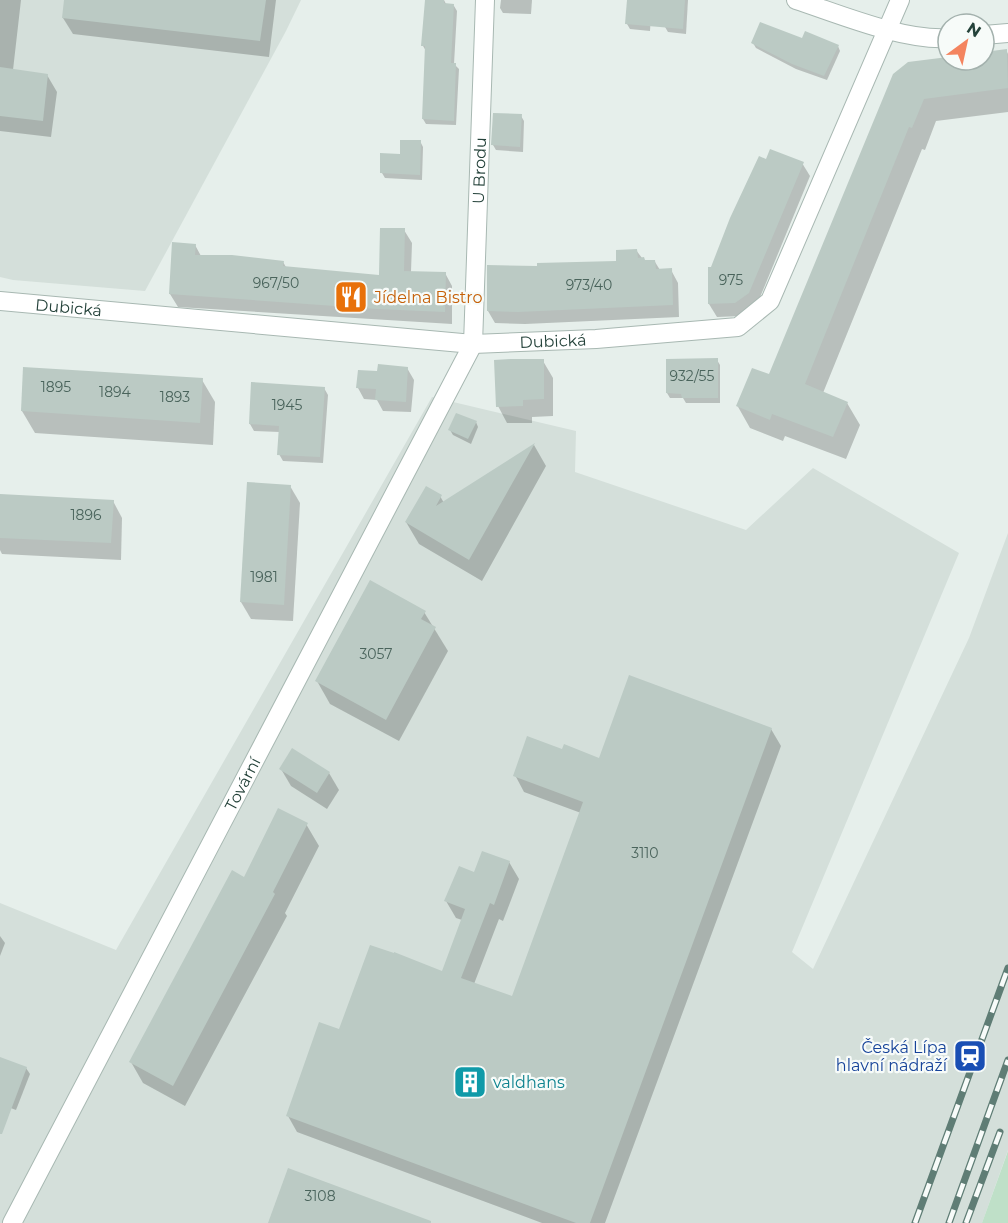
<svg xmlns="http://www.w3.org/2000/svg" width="1008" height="1223" font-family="Montserrat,sans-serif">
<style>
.built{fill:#d4dfda}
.green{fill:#bfe0c8}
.shadow{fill:#0003}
.building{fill:#bbcac4}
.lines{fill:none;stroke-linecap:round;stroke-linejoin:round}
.street-casing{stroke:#a8b8b2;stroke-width:20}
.street{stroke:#fff;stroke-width:18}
.rail-casing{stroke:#5f7d75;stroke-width:7}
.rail{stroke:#f7fbf9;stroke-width:4.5;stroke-dasharray:14;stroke-linecap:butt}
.labels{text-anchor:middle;stroke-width:4.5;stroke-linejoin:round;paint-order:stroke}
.number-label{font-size:14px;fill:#4a645c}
.street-label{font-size:16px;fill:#24423a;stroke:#f7fbf9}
.food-label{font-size:16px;fill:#c56008;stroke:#f7fbf9;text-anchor:start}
.transit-label{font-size:16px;fill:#164399;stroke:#f7fbf9;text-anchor:end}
.culture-label{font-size:16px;fill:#0d838f;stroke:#f7fbf9;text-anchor:start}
</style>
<rect width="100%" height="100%" fill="#e6efeb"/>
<g class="built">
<path d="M0,0H301L286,31L145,291L13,280L0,277Z"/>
<path d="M432,397L576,431L575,472L746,530L813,468L959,553L792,952L813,969L969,638L1008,533V1150L982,1223H0V903L116,950Z"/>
</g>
<path class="green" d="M1008,1151V1223H982Z"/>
<g class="shadow">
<path d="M0,0H21L13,70L47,75L57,92L51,137L0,131Z"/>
<path d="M65,0H276L269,57L73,34L63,18Z"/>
<path d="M426,0H444L446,4L454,6L457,11L454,64L459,69L456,125L426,124L423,119L426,51L423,46Z"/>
<path d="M501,0H532L531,14L503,13L500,8Z"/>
<path d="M629,0H652L650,31L630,29L627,24Z"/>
<path d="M673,0H688L686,34L668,32L665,27Z"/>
<path d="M803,40L838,46L840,51L827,80L796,69L756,48L753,43Z"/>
<path d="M1006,50L1008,54V112L936,121L925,150L922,149L823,393L847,403L860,425L846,459L785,436L783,441L750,428L737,405L770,376L894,75L948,58V60H984V53Z"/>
<path d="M521,116L524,121L523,152L496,150L493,145Z"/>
<path d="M420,141L423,147L422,180L385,178L382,173Z"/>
<path d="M767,161L802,163L810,176L756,307L742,316L717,317L709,304L713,268Z"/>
<path d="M404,230L412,243L411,272L445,273L452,286V324L178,307L170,294L195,245L201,256L283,262L286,267L380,277Z"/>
<path d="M636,250L645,262H655L660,270H671L678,283L679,317L525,324L495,323L488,311L538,267L617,263Z"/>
<path d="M717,360L720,365V403H686L683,398H670L667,393Z"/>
<path d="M543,361L553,378V416L532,417V423H507L498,406Z"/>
<path d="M407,368L414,380L411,412L383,411L377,400L364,399L358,388L379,373Z"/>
<path d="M202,380L215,402L213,445L35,433L22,411Z"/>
<path d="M324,388L328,395L323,463L283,461L279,454L280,432L254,431L250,424Z"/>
<path d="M476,422L478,427L471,444L453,435L450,430Z"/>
<path d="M534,445L546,466L482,581L419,544L406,522L440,496L444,503Z"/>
<path d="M290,486L300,503L293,621L251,619L241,602Z"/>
<path d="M0,496L113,501L122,518L121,560L2,554L0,550Z"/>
<path d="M424,612L448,651L399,741L330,704L317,681Z"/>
<path d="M771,729L781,746L605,1223H542L297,1132L288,1116L340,1031L443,973L462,920L456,918L446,901L475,874L509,862L519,879L503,921L499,919L474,984L513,998L581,813L524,792L515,775L563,751L600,759Z"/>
<path d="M293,750L329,773L339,790L327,809L291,786L281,769Z"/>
<path d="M306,824L319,846L285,913L287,916L185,1106L143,1083L131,1062L245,879Z"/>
<path d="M0,936L5,943L0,956Z"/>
<path d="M0,1058L26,1068L30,1074L16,1110L0,1104Z"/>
</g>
<g class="building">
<path d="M64,0H266L260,41L62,18Z"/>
<path d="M425,0H444V3L454,4L451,63H456L454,121L422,119L425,46H421Z"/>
<path d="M627,0H685L683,29L625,24Z"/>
<path d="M760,22L802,38L805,31L839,45L824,76L792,64L751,43Z"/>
<path d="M1007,49L1008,88L924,99L912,128L909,127L805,384L848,402L833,437L772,414L770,420L736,406L752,368L769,374L893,74L908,62L948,57V60H984V52Z"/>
<path d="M0,67L48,74L43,121L0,116Z"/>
<path d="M493,113L522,114L520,147L491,145Z"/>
<path d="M400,140H421L420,175L380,173V153L400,154Z"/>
<path d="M770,149L804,162L749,293L735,303L708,304V267H711L730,218L759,156L766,159Z"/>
<path d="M380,228H405L404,271L446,272L445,312L377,309L169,294L172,242L196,244L195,255H232L284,261L283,266L379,275Z"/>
<path d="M637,249L638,258L644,257L645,260H655L656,269L672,268L673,305L518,312L487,311V265L537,266V263L616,261V250Z"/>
<path d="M718,358V398H682L681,394L666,393V359Z"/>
<path d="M510,359H544V399L523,400V406L496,407L494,360Z"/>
<path d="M378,364L408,367L406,402L375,400L376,389L356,388L358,370L377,371Z"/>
<path d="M23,367L203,378L200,423L21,411Z"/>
<path d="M251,382L325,387L320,457L277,455L279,426L249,424Z"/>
<path d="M456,413L477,421L468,439L448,430Z"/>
<path d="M535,443L469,560L405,522L426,486L442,495L436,506Z"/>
<path d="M247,482L291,485L284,605L240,602Z"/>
<path d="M0,494L114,500L111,543L0,538Z"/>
<path d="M370,580L426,611L421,619L436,627L386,720L315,681Z"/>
<path d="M629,675L772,728L590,1223H576L286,1116L319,1022L339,1029L370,945L394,953V952L442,971L465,909L444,901L459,866L474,872L482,851L510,861L494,905L490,903L461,978L512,996L583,802L513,776L527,736L562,749L564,744L599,758Z"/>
<path d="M292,748L330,772L317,793L279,769Z"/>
<path d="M278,808L308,823L273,892L275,894L173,1086L129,1062L232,870L244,877Z"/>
<path d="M0,1057L27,1067L2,1134H0Z"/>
<path d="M288,1168L431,1221V1223H268Z"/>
</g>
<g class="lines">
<defs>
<g id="street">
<path d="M796,0C839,14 903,41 948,38"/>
<path d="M984,35L1008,33"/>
<path id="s1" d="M0,301L473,344L596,339L738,327L770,301L900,0"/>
<path id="s2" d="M12,1223L473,344L485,0"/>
</g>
</defs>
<use href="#street" class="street-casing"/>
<use href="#street" class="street"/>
<defs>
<g id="rail">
<path d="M915,1223L1008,968"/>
<path d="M949,1223L1008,1060"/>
<path d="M966,1223L1000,1132"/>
</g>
</defs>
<use href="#rail" class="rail-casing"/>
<use href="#rail" class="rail"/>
</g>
<defs>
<symbol id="restaurant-square" viewBox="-11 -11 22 22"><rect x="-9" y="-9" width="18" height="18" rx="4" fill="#e8710a" stroke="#f7fbf9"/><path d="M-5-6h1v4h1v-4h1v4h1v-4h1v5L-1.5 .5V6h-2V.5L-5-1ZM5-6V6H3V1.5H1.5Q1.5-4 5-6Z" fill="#fff"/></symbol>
<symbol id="station-square" viewBox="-11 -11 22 22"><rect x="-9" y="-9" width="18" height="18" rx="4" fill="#1a4fb4" stroke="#f7fbf9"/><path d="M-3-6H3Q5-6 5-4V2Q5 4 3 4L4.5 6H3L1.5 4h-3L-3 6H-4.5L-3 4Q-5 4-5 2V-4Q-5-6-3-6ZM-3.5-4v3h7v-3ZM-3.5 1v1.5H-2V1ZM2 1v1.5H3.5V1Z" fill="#fff"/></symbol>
<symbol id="building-square" viewBox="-11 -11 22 22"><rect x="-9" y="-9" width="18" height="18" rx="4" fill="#0f9aa8" stroke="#f7fbf9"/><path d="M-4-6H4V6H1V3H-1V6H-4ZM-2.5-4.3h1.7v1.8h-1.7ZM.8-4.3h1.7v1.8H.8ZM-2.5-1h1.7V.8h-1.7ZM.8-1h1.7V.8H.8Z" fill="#fff"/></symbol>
</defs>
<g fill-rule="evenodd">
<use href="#restaurant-square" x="332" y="278" width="38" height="38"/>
<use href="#station-square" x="951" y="1037" width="38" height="38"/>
<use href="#building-square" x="451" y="1063" width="38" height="38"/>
</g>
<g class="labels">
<g class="number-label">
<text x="731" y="285">975</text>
<text x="276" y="288">967/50</text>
<text x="589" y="290">973/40</text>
<text x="692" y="381">932/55</text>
<text x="56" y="392">1895</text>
<text x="115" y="397">1894</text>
<text x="175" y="402">1893</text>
<text x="287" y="410">1945</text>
<text x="86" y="520">1896</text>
<text x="264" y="582">1981</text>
<text x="376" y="659">3057</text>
<text x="645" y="858">3110</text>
<text x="320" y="1201">3108</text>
</g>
<g class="street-label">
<text dy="6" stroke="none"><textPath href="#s2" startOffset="1166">U Brodu</textPath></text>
<text dy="6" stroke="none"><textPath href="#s1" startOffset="69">Dubická</textPath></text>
<text dy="6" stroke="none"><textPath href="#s1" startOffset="555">Dubická</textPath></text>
<text dy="6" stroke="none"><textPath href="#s2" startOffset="496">Tovární</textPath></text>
</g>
<g class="food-label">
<text x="374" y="303">Jídelna Bistro</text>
</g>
<g class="transit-label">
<text x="947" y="1053">Česká Lípa<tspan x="947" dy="18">hlavní nádraží</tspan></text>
</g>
<g class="culture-label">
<text x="493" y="1088">valdhans</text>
</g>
</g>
<g transform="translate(966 42) rotate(33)"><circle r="28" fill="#f7fbf9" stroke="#a3b1ad" stroke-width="1.5"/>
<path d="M0-4.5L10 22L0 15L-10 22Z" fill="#f4845f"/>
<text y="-9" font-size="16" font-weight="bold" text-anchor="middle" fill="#24423a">N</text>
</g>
</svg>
